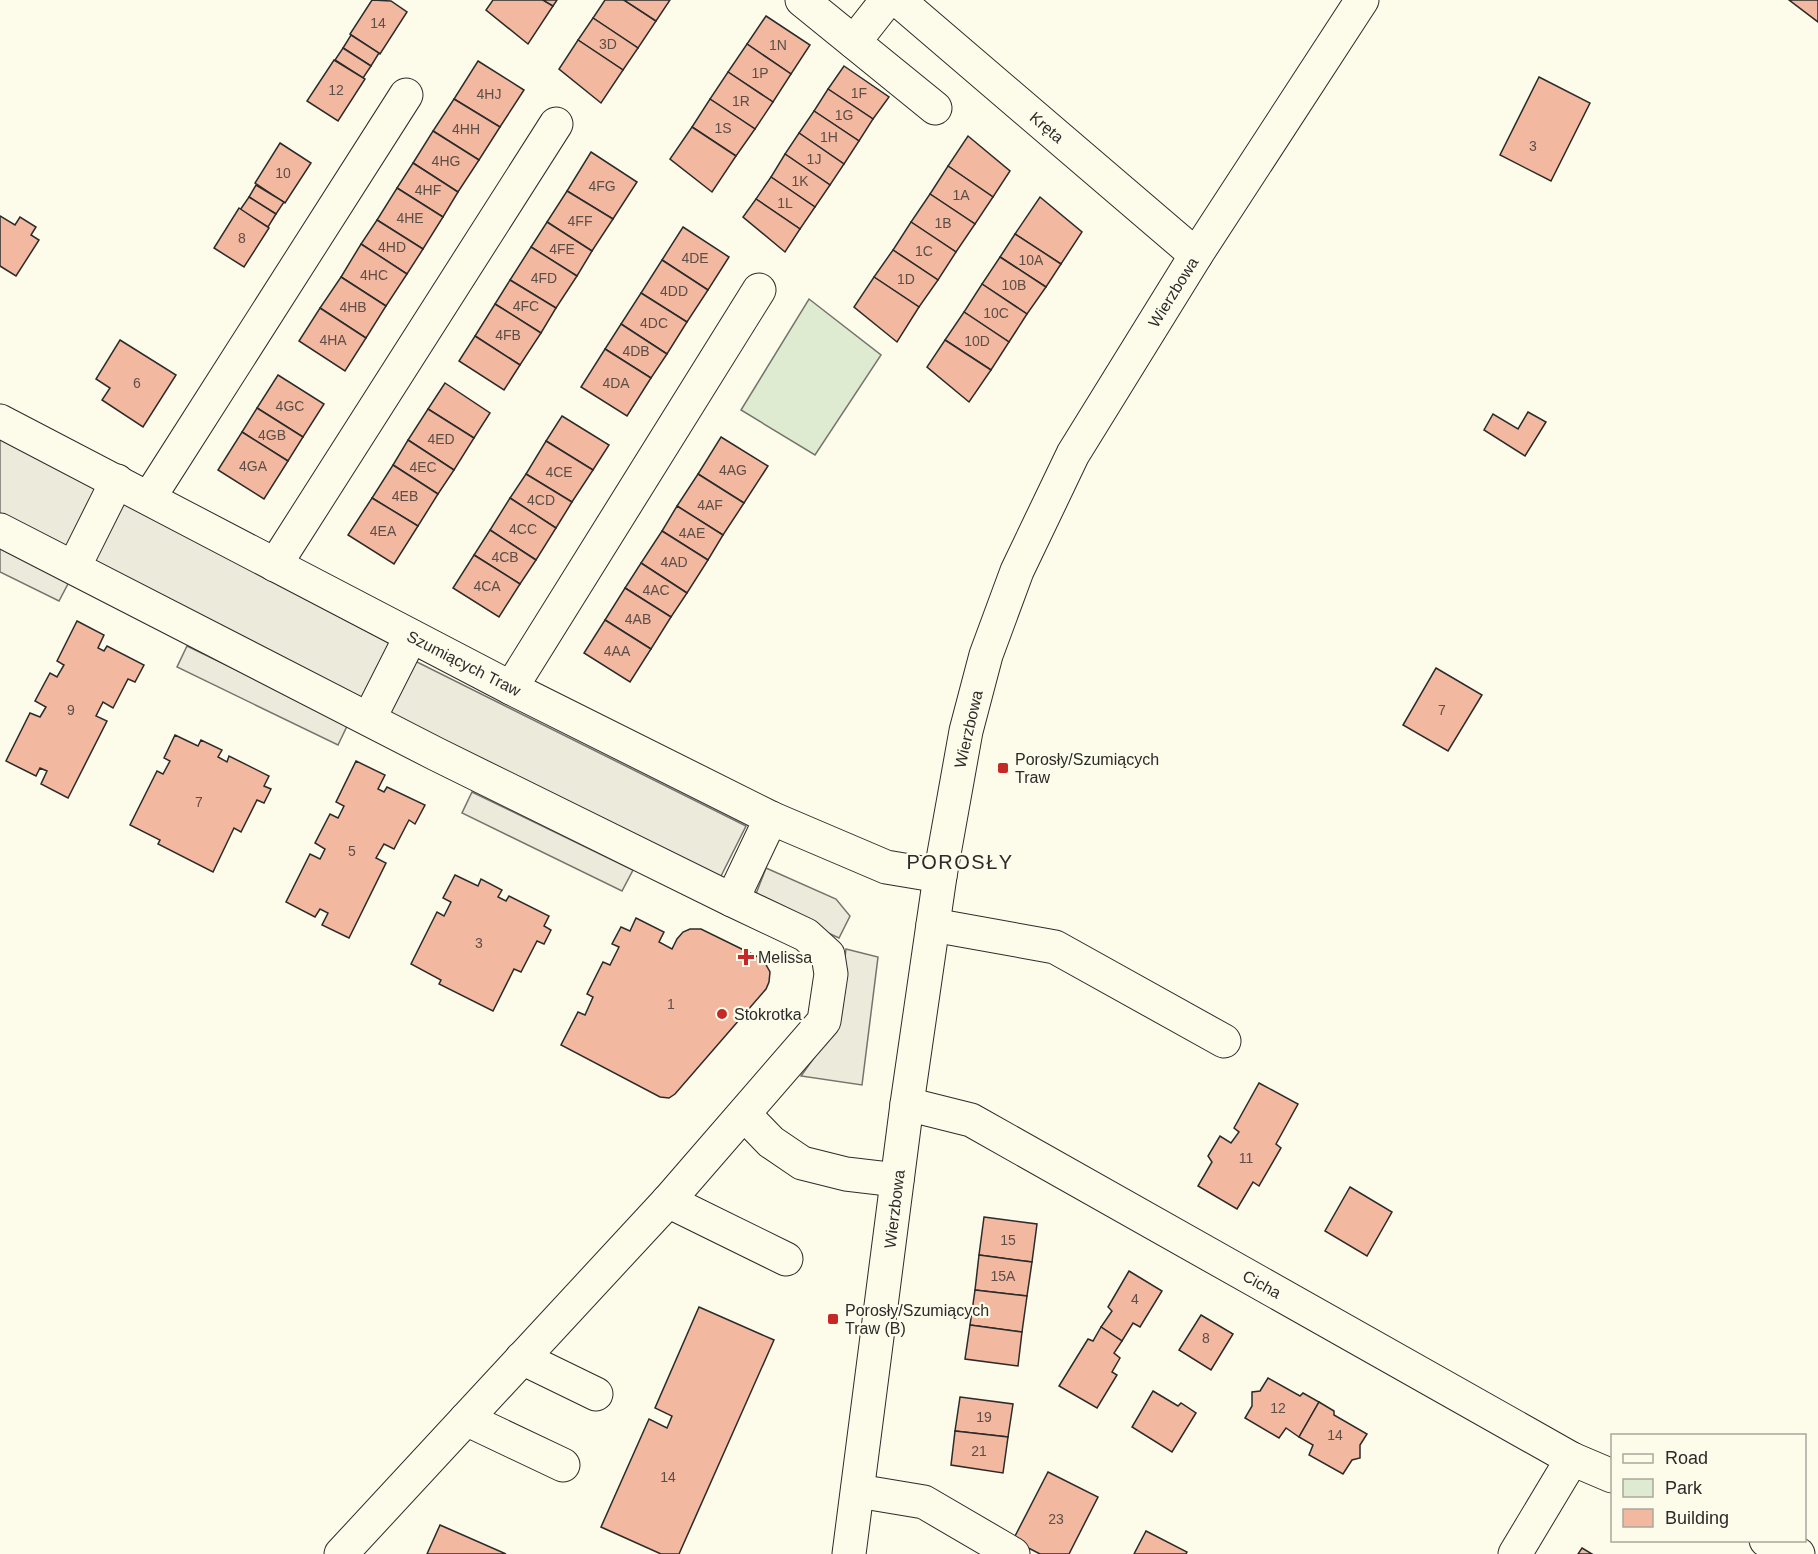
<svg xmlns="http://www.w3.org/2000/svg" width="1818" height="1554" font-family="Helvetica,sans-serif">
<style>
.green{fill:#deebd1;stroke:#74746e;stroke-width:1.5}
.parking{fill:#eceadb;stroke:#74746e;stroke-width:1.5}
.building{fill:#f2b8a0;stroke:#2b2b2b;stroke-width:1.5}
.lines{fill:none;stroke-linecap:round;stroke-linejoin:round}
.minor-casing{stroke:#2b2b2b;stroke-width:35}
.minor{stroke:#fdfbea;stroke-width:33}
.poi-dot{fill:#c62828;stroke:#fdfbea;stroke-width:2}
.labels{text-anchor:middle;stroke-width:4.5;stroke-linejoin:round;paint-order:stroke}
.number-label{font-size:14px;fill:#5d4e48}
.street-label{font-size:16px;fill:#2b2b2b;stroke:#fdfbea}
.poi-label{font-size:16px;fill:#2b2b2b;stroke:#fdfbea;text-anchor:start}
.quarter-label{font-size:20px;letter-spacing:1.5px;fill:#2b2b2b;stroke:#fdfbea}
</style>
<rect width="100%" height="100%" fill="#fdfbea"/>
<path class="green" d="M809,299L881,355L815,455L741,410Z"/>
<g class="parking">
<path d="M0,439L97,488L66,548L0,515Z"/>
<path d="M124,503L393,645L365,704L92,563Z"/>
<path d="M0,546L70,580L59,601L0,572Z"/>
<path d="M187,646L348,724L338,745L177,667Z"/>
<path d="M415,661L746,826L720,878L390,713Z"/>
<path d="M472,792L633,870L622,891L462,813Z"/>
<path d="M766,868L836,899L850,916L839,938L754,899Z"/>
<path d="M846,949L878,957L862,1085L801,1076L836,1027Z"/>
</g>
<g class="building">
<path d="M372,0L391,1L407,12L380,54L350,34Z"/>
<path d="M493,0H543L553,6L528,44L486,10Z"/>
<path d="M543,0H557L553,6Z"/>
<path d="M605,0H624L656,21L638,48L593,18Z"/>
<path d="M624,0H670L656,21Z"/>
<path d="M1789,0H1818V22Z"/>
<path d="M766,16L810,45L791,74L747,44Z"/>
<path d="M593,18L638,48L623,70L578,40Z"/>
<path d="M351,35L379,53L371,66L343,48Z"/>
<path d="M578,40L623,70L601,103L559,69Z"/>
<path d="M747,44L791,74L773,102L728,72Z"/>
<path d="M343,48L371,66L363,78L335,60Z"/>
<path d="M334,60L365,79L338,121L307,101Z"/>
<path d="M478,61L524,90L500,127L454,99Z"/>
<path d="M844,66L889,97L873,119L828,89Z"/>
<path d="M728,72L773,102L755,129L710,99Z"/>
<path d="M1539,77L1590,103L1551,181L1500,155Z"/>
<path d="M828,89L873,119L859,141L814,111Z"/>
<path d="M454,99L500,127L479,160L433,131Z"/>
<path d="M710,99L755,129L736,156L692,127Z"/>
<path d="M814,111L859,141L844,164L799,133Z"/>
<path d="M692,127L736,156L712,192L670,159Z"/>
<path d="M433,131L479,160L458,192L413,163Z"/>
<path d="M799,133L844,164L830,185L785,154Z"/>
<path d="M968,136L1010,171L993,197L948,166Z"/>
<path d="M280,143L311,163L285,203L255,183Z"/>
<path d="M591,152L637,182L613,219L567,191Z"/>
<path d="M785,154L830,185L815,207L771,177Z"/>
<path d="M413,163L458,192L443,217L397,188Z"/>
<path d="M948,166L993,197L975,224L930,194Z"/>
<path d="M771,177L815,207L800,229L756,199Z"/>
<path d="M256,185L284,202L276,214L249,197Z"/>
<path d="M397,188L443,217L423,249L377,220Z"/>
<path d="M567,191L613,219L592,251L547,222Z"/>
<path d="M930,194L975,224L956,252L911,222Z"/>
<path d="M249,197L276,214L268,227L240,210Z"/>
<path d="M1040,197L1082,232L1061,264L1015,234Z"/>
<path d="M756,199L800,229L785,252L743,217Z"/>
<path d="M239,208L269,228L244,267L214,248Z"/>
<path d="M0,216L15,225L20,217L36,227L31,235L39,240L16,276L0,266Z"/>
<path d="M377,220L423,249L407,274L361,244Z"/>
<path d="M547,222L592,251L577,276L531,247Z"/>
<path d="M911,222L956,252L938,280L893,250Z"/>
<path d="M683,227L729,257L708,290L662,260Z"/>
<path d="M1015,234L1061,264L1046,287L1000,257Z"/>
<path d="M361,244L407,274L386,306L341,277Z"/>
<path d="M531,247L577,276L556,308L510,280Z"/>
<path d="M893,250L938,280L919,307L874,277Z"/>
<path d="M1000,257L1046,287L1027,314L982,284Z"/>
<path d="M662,260L708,290L687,322L641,293Z"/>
<path d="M341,277L386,306L366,338L320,308Z"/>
<path d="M874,277L919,307L897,342L854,307Z"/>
<path d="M510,280L556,308L541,333L495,304Z"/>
<path d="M982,284L1027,314L1009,342L964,312Z"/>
<path d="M641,293L687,322L667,354L621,324Z"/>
<path d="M495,304L541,333L520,365L475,336Z"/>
<path d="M320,308L366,338L345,371L299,341Z"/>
<path d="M964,312L1009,342L991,370L945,340Z"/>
<path d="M621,324L667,354L651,378L605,349Z"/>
<path d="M475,336L520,365L504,390L459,361Z"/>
<path d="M120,340L176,375L143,427L102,400L110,388L96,379Z"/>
<path d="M945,340L991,370L969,402L927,367Z"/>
<path d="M605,349L651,378L627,416L581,387Z"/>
<path d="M278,375L324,404L303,437L257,408Z"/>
<path d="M445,383L490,413L474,438L428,409Z"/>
<path d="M257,408L303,437L288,461L242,432Z"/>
<path d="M428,409L474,438L454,470L408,440Z"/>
<path d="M1528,412L1546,422L1525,456L1484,430L1493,414L1518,429Z"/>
<path d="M562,416L609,445L593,470L546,441Z"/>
<path d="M242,432L288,461L264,499L218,470Z"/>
<path d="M721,437L768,466L744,503L698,474Z"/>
<path d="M408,440L454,470L438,494L393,465Z"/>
<path d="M546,441L593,470L572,502L526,474Z"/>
<path d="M393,465L438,494L418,526L372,498Z"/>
<path d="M526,474L572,502L556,528L510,498Z"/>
<path d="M698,474L744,503L723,535L677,506Z"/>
<path d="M372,498L418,526L394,564L348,535Z"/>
<path d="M510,498L556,528L536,560L490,530Z"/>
<path d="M677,506L723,535L708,560L662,531Z"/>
<path d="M490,530L536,560L520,584L474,555Z"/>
<path d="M662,531L708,560L687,593L641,563Z"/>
<path d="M474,555L520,584L499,617L453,588Z"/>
<path d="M641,563L687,593L671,617L625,588Z"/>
<path d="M625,588L671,617L651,649L605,620Z"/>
<path d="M605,620L651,649L630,682L584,653Z"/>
<path d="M77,621L104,635L98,648L104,651L107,646L144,665L135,682L128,679L113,708L103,702L96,716L107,721L68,798L41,784L47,771L40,768L36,776L6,761L30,713L40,717L46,707L35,701L50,673L57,677L64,665L57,661Z"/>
<path d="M1436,668L1482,695L1448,751L1403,725Z"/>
<path d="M175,735L198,746L201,740L222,750L218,757L227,762L229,756L269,776L264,786L271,789L264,803L257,800L241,832L234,828L213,872L158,844L160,840L130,825L157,771L163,774L170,761L164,758Z"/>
<path d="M356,761L385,775L378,789L384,792L387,787L425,805L415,824L409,820L394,849L384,844L376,858L386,863L349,938L322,925L328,913L320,909L315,917L286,902L310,854L320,859L325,849L315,843L330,814L338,818L344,806L336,802Z"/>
<path d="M455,875L478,886L481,879L502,890L498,897L506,901L509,896L549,916L544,926L551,930L544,944L537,941L521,972L514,969L493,1011L439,984L441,980L411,964L437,912L444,916L451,902L443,898Z"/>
<path d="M636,918L664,932L659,942L672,949L677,939L683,932L690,929H701L758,957L765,963L770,972L769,982L766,989L675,1094L669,1098L660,1097L561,1045L578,1012L585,1015L593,997L587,994L603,962L610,965L619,947L612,944L621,927L630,931Z"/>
<path d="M1259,1083L1298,1104L1276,1144L1281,1148L1259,1186L1253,1182L1237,1209L1198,1186L1212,1162L1208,1156L1220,1136L1231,1143L1239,1132L1234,1128Z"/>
<path d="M1350,1187L1392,1212L1367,1256L1325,1231Z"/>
<path d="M984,1217L1037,1224L1032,1262L979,1255Z"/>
<path d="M979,1255L1032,1262L1027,1296L975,1290Z"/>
<path d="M1129,1271L1162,1291L1140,1327L1133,1323L1122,1341L1101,1327L1112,1311L1108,1307Z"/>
<path d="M975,1290L1027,1296L1022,1332L970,1325Z"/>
<path d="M699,1307L774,1340L679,1554H661L601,1527L649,1419L667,1428L672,1416L655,1408Z"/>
<path d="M1201,1315L1233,1334L1211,1370L1179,1350Z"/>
<path d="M970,1325L1022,1332L1018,1366L965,1359Z"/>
<path d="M1101,1327L1122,1341L1114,1353L1120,1358L1112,1372L1117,1375L1097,1408L1059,1386L1088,1339L1093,1341Z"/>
<path d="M1268,1378L1300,1396L1303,1393L1319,1402L1299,1437L1286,1428L1279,1438L1245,1418L1252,1406V1392L1260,1391Z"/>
<path d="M1153,1391L1178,1406L1181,1403L1196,1413L1172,1452L1132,1427Z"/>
<path d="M960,1397L1013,1404L1008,1437L955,1431Z"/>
<path d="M1319,1402L1334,1411V1415L1367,1434L1360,1445V1458L1352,1460L1343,1474L1309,1455L1313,1445L1299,1437Z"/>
<path d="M955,1431L1008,1437L1003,1473L951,1465Z"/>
<path d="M1048,1472L1098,1497L1069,1554H1040L1013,1540Z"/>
<path d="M440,1525L506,1554H427Z"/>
<path d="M1146,1531L1187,1552L1186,1554H1134Z"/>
<path d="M1582,1548L1592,1554H1578Z"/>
</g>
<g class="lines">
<defs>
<g id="minor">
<path d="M802,0L935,108"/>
<path d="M898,0L1196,255"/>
<path d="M854,42L887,0"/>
<path d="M0,421L511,688L771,818L886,867L940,876"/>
<path d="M149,498L406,95"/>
<path d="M0,530L436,754L732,900L806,935L828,955L831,974L824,1021L668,1201L341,1554"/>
<path d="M275,565L556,124"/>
<path d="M74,567L117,481"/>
<path d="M511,688L759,290"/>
<path d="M369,719L411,636"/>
<path d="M732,900L771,818"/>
<path d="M933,925L1055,947L1224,1041"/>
<path d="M907,1104L971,1120L1572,1459L1612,1476"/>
<path d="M744,1114L771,1142L802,1163L846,1174L897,1180"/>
<path d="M668,1201L786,1259"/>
<path d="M522,1358L596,1394"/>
<path d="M466,1419L563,1465"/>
<path d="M858,1491L924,1502L1013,1554"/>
<path d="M1766,1540L1798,1554"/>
<path d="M849,1554L907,1104L940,876L966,731L986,655L1017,571L1073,454L1196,255L1362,0"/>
<path d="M1515,1554L1572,1459"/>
</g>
</defs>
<use href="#minor" class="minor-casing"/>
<use href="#minor" class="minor"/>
</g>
<g class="poi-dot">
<rect x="997" y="762" width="12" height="12" rx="3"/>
<path d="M743 948h6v6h6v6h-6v6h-6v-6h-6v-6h6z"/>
<circle cx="722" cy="1014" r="6"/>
<rect x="827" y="1313" width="12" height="12" rx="3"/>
</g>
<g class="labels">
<g class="number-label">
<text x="378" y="28">14</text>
<text x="608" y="49">3D</text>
<text x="778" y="50">1N</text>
<text x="760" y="78">1P</text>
<text x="336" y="95">12</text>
<text x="859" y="98">1F</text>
<text x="489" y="99">4HJ</text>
<text x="741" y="106">1R</text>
<text x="844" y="120">1G</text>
<text x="723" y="133">1S</text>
<text x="466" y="134">4HH</text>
<text x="829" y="142">1H</text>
<text x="1533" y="151">3</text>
<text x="814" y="164">1J</text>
<text x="446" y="166">4HG</text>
<text x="283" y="178">10</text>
<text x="800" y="186">1K</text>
<text x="602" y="191">4FG</text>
<text x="428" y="195">4HF</text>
<text x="961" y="200">1A</text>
<text x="785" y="208">1L</text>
<text x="410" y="223">4HE</text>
<text x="580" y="226">4FF</text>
<text x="943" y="228">1B</text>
<text x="242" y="243">8</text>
<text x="392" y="252">4HD</text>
<text x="562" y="254">4FE</text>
<text x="924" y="256">1C</text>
<text x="695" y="263">4DE</text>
<text x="1031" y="265">10A</text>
<text x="374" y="280">4HC</text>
<text x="544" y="283">4FD</text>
<text x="906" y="284">1D</text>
<text x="1014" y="290">10B</text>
<text x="674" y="296">4DD</text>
<text x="526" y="311">4FC</text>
<text x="353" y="312">4HB</text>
<text x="996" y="318">10C</text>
<text x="654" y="328">4DC</text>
<text x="508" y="340">4FB</text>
<text x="333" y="345">4HA</text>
<text x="977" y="346">10D</text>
<text x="636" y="356">4DB</text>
<text x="137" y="388">6</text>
<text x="616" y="388">4DA</text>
<text x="290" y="411">4GC</text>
<text x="272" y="440">4GB</text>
<text x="441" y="444">4ED</text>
<text x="253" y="471">4GA</text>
<text x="423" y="472">4EC</text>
<text x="733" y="475">4AG</text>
<text x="559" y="477">4CE</text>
<text x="405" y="501">4EB</text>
<text x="541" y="505">4CD</text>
<text x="710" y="510">4AF</text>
<text x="523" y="534">4CC</text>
<text x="383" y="536">4EA</text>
<text x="692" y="538">4AE</text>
<text x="505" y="562">4CB</text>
<text x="674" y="567">4AD</text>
<text x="487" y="591">4CA</text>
<text x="656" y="595">4AC</text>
<text x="638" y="624">4AB</text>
<text x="617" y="656">4AA</text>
<text x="71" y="715">9</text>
<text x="1442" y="715">7</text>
<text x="199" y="807">7</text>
<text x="352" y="856">5</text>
<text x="479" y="948">3</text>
<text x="671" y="1009">1</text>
<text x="1246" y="1163">11</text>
<text x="1008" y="1245">15</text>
<text x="1003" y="1281">15A</text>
<text x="1135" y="1304">4</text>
<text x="1206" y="1343">8</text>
<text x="1278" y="1413">12</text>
<text x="984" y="1422">19</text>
<text x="1335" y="1440">14</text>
<text x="979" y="1456">21</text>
<text x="668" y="1482">14</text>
<text x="1056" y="1524">23</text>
</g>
<g class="street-label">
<text transform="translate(1047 127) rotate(40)" y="6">Kręta</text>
<text transform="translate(1173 292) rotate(-58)" y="6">Wierzbowa</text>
<text transform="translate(464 663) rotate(27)" y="6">Szumiących Traw</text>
<text transform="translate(968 729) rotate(-77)" y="6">Wierzbowa</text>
<text transform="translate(894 1209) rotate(-83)" y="6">Wierzbowa</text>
<text transform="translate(1262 1284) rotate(29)" y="6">Cicha</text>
</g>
<g class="poi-label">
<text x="1015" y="765">Porosły/Szumiących<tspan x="1015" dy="18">Traw</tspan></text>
<text x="758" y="963">Melissa</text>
<text x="734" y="1020">Stokrotka</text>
<text x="845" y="1316">Porosły/Szumiących<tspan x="845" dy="18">Traw (B)</tspan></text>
</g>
<g class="quarter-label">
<text x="960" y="869">POROSŁY</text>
</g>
</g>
<rect x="1611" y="1434" width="195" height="108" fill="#fdfbea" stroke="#a9a89e" stroke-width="1.5"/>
<rect x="1623" y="1454" width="30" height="9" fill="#fdfbea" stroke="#a9a89e" stroke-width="1.5"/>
<text x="1665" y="1464" font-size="18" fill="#2b2b2b">Road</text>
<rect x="1623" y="1479" width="30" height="18" fill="#deebd1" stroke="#a9a89e" stroke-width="1.5"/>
<text x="1665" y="1494" font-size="18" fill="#2b2b2b">Park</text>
<rect x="1623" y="1509" width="30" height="18" fill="#f2b8a0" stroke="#a9a89e" stroke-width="1.5"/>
<text x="1665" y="1524" font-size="18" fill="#2b2b2b">Building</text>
</svg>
